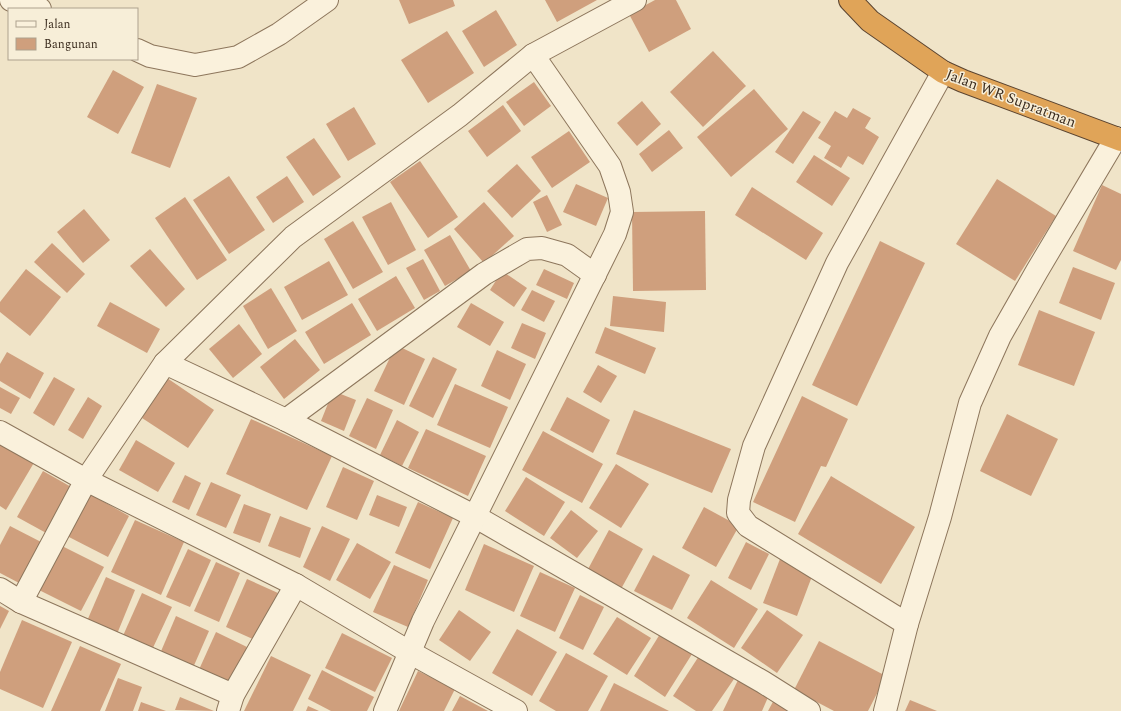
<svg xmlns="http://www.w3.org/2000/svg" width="1121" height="711" font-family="Spectral,serif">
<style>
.building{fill:#cf9f7d}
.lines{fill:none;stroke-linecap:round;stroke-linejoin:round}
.minor-casing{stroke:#8d765c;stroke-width:24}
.highway-casing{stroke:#5b4430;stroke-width:24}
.minor{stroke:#faf1dc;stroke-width:22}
.highway{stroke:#e0a458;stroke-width:22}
.labels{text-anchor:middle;stroke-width:3;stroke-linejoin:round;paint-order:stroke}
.street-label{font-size:15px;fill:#3d2e20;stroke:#f7eed8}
</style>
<rect width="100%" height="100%" fill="#f0e4c8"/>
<g class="building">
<path d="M399,0H453L455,6L409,24Z"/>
<path d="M545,0H597L557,22Z"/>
<path d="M655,0H676L691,29L649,52L629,14Z"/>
<path d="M496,10L517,45L484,67L462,31Z"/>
<path d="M447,31L474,73L428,103L401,60Z"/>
<path d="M713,51L746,86L703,127L670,92Z"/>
<path d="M113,70L144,87L118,134L87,117Z"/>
<path d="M534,82L551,106L524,126L506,102Z"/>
<path d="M157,84L197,98L170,168L131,153Z"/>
<path d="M754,89L788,129L731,177L697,137Z"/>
<path d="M642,101L661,124L637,146L617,123Z"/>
<path d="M503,105L521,131L487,157L468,131Z"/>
<path d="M354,107L376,144L348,161L326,124Z"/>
<path d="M853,108L871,118L865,128L879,137L863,165L848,156L841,168L824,158L831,146L818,138L835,111L847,118Z"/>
<path d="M803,111L821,122L793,164L775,152Z"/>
<path d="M669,130L683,148L652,172L639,154Z"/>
<path d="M569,131L590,162L552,188L531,157Z"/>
<path d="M314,138L341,177L313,196L286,157Z"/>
<path d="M814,155L850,178L832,206L796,182Z"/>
<path d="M420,161L458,217L428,238L390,182Z"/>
<path d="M517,164L541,191L512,218L487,191Z"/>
<path d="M229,176L265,230L229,254L193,200Z"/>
<path d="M287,176L304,202L273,223L256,197Z"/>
<path d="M997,179L1056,216L1015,281L956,244Z"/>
<path d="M576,184L608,198L596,226L563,212Z"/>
<path d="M1102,185L1121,194V260L1116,270L1073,251Z"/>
<path d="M752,187L823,233L806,260L735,215Z"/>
<path d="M547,195L562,225L547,232L533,202Z"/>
<path d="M185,197L227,260L197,280L155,218Z"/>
<path d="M391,202L416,250L388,265L362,217Z"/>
<path d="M484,202L514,236L484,263L454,229Z"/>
<path d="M84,209L110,240L83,263L57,232Z"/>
<path d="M705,211L706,290L633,291L632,212Z"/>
<path d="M353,221L383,272L353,289L324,239Z"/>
<path d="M450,235L471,271L445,286L424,250Z"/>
<path d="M880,241L925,263L857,406L812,385Z"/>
<path d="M52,243L85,274L67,293L34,262Z"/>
<path d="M150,249L185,289L166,307L130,266Z"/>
<path d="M423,259L440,291L424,300L406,268Z"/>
<path d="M329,261L348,295L302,320L284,287Z"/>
<path d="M1073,267L1115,283L1101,320L1059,303Z"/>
<path d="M26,269L61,297L30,336L0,312V302Z"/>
<path d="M544,269L574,283L567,299L536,285Z"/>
<path d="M502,271L527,288L514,307L490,290Z"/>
<path d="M396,276L415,308L377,331L358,299Z"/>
<path d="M271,288L297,331L268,349L243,306Z"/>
<path d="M532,290L555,301L544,322L521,310Z"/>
<path d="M613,296L666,302L664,332L610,326Z"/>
<path d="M110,302L160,329L147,353L97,326Z"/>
<path d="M352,303L371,335L324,364L305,332Z"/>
<path d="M471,303L504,322L490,346L457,327Z"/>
<path d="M1039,310L1095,332L1074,386L1018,365Z"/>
<path d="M522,323L546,333L535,359L511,348Z"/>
<path d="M239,324L262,354L233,378L209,349Z"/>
<path d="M605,327L656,348L645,374L595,353Z"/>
<path d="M295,339L320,370L284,399L260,367Z"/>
<path d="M396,345L425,359L404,405L374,391Z"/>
<path d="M497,350L526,364L510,400L481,386Z"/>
<path d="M7,352L44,373L30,399L0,381V364Z"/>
<path d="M433,357L457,369L433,418L409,406Z"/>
<path d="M598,365L617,376L601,403L583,392Z"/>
<path d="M54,377L75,389L54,426L33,413Z"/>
<path d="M167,378L214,410L188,448L142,418Z"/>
<path d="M455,384L508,407L490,448L437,425Z"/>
<path d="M0,387L20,398L11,414L0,408Z"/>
<path d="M333,391L356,400L344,431L321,421Z"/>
<path d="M802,396L848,419L826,467L821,466L795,522L753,502Z"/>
<path d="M88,397L102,406L83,439L68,430Z"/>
<path d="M567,397L610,420L593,453L550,430Z"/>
<path d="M367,398L393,410L376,449L349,436Z"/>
<path d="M634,410L731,449L712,493L616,454Z"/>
<path d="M1007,414L1058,439L1031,496L980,471Z"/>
<path d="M251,419L332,456L307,510L226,474Z"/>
<path d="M397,420L419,432L402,466L380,455Z"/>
<path d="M426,429L486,456L468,496L408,468Z"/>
<path d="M543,431L603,464L582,503L522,470Z"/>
<path d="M136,440L175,463L158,492L119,470Z"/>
<path d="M0,441L35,461L6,510L0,506Z"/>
<path d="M616,464L649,484L621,528L589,508Z"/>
<path d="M343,467L374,481L357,520L326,507Z"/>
<path d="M43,471L73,488L48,534L17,517Z"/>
<path d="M185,475L201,483L189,510L172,502Z"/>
<path d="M831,476L915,527L881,584L798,534Z"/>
<path d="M526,477L565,502L544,536L505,511Z"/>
<path d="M211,482L241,495L226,528L196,515Z"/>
<path d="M88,493L129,516L108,557L67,536Z"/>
<path d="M377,495L407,507L399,527L369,515Z"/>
<path d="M418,502L453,518L430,569L395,553Z"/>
<path d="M244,504L271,514L260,543L233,533Z"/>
<path d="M704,507L739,526L716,567L682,548Z"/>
<path d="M571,510L598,531L577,558L550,538Z"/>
<path d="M280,516L311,528L300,558L268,546Z"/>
<path d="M135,520L184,542L161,595L111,572Z"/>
<path d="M10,526L43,543L21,584L0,573V545Z"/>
<path d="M322,526L350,539L330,581L303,567Z"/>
<path d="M609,530L643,549L621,589L587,571Z"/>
<path d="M746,542L769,554L751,590L728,578Z"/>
<path d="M357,543L391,562L370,599L336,580Z"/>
<path d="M484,544L534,566L514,612L465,590Z"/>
<path d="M62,546L104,567L81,611L39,590Z"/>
<path d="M188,549L211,560L190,607L166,597Z"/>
<path d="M653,555L690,575L672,610L634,591Z"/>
<path d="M780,559L814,571L797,616L763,603Z"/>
<path d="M216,562L240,573L219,622L194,611Z"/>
<path d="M394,565L428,580L408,627L373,612Z"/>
<path d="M540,572L575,588L555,632L520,616Z"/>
<path d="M106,577L135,590L117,634L87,621Z"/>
<path d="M247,579L278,593L257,641L226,627Z"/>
<path d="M711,580L758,609L734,648L687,618Z"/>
<path d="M142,593L172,607L151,652L122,638Z"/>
<path d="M580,595L604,607L583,650L559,638Z"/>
<path d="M0,606L9,611L0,629Z"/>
<path d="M459,610L491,632L470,661L439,640Z"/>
<path d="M767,610L803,635L777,673L741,648Z"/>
<path d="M176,616L209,631L192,670L159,656Z"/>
<path d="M617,617L651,638L627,675L593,654Z"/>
<path d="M22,620L72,642L43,708L0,689V672Z"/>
<path d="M517,629L557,652L532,696L492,673Z"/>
<path d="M216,632L247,647L228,689L197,674Z"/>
<path d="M342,633L392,658L375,692L325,668Z"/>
<path d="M660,634L692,654L665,697L634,676Z"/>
<path d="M819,641L886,676L868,711H834L794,690Z"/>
<path d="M80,646L121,664L100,711H51Z"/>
<path d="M566,653L608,676L588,711H556L539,701Z"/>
<path d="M271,656L311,675L293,711H244Z"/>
<path d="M699,656L734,679L712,711H696L673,696Z"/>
<path d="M322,670L374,697L367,711H331L308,699Z"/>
<path d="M418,671L455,689L444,711H399Z"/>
<path d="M118,678L142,687L133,711H105Z"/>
<path d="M738,680L769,695L762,711H723Z"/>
<path d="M614,683L669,711H600Z"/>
<path d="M460,696L488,711H452Z"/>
<path d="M180,697L214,711L175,710Z"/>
<path d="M775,698L799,711H768Z"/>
<path d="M910,700L937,711H905Z"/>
<path d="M141,702L166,711H138Z"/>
<path d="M308,706L319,711H306Z"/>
</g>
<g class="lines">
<defs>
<g id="minor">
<path d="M11,0L40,9"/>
<path d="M137,50L150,56L195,65L238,57L279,34L327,0"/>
<path d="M165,363L286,420L476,517L763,682L809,711"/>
<path d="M286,420L484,274L527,249L542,248L567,255L595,275"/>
<path d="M0,432L86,480L296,585L411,653L516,711"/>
<path d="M0,589L21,602L233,695"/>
<path d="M21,602L86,480L165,363L293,237L460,115L533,55L635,0"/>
<path d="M907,624L748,526L738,513L739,500L754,446L837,263L943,72"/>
<path d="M228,711L233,695L296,585"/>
<path d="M385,711L423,621L615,234L622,212L619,192L610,166L533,55"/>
<path d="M885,711L907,624L940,517L970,403L1000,336L1037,271L1116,138"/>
</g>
<path id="highway" d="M850,0L870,21L943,72L963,81L1121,140"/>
</defs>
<use href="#minor" class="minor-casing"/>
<use href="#highway" class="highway-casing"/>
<use href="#minor" class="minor"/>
<use href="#highway" class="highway"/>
</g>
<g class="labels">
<g class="street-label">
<text transform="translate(1011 98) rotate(21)" y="5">Jalan WR Supratman</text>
</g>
</g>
<rect x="8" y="8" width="130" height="52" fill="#f7eed8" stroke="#ada18e"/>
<rect x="16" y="21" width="20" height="6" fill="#faf1dc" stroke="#ada18e"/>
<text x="44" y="28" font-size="12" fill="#3d2e20">Jalan</text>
<rect x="16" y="38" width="20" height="12" fill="#cf9f7d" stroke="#ada18e"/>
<text x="44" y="48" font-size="12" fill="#3d2e20">Bangunan</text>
</svg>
